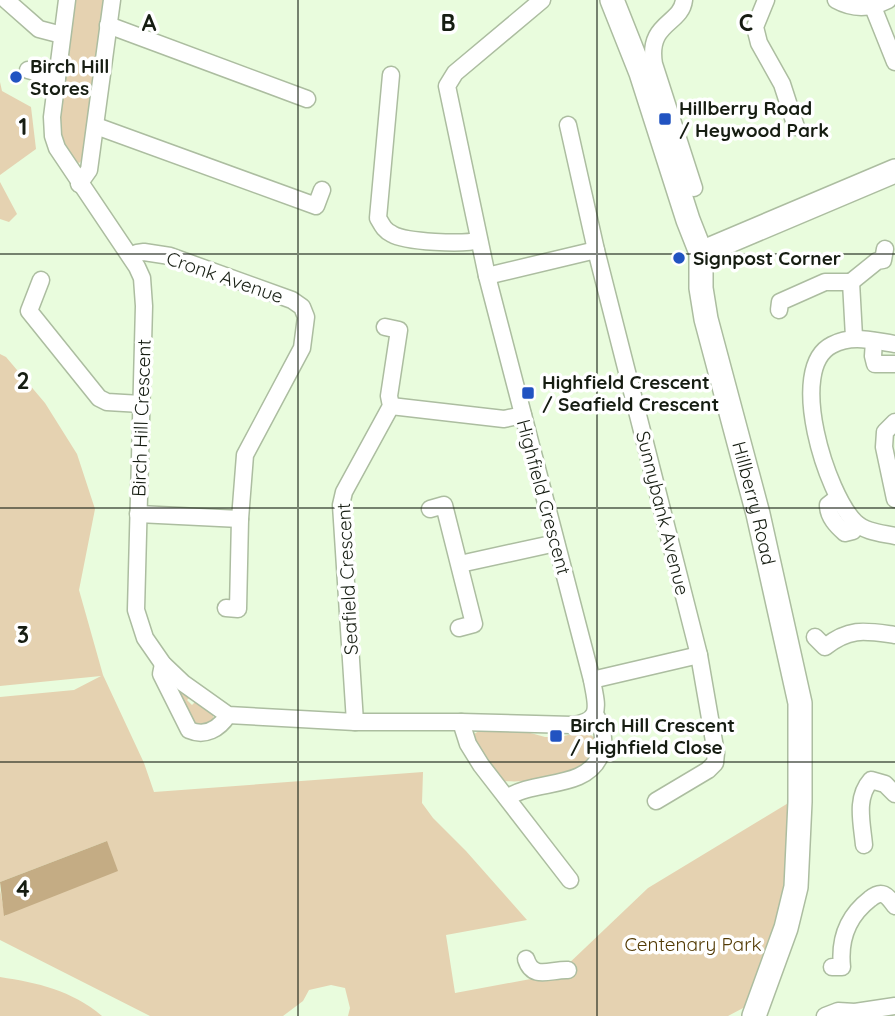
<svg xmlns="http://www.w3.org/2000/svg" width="895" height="1016" font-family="Quicksand,sans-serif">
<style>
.green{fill:#e5d2b1}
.forest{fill:#c4ac84}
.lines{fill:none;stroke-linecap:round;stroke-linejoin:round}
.minor-casing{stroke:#acbda0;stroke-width:19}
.highway-casing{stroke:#acbda0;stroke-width:26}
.minor{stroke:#fff;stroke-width:16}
.highway{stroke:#fff;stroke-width:23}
.grid{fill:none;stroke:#161d12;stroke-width:2;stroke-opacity:0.55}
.poi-dot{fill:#2153c1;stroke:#fff;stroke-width:2.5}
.labels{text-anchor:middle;stroke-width:7;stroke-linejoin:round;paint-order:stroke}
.poi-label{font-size:19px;font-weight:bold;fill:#161d12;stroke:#fff;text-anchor:start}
.street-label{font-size:19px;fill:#161d12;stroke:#fff}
.park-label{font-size:19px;fill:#523a04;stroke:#fff}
.grid-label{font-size:23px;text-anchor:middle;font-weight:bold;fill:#161d12;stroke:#fff;stroke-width:7;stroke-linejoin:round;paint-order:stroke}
</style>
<rect width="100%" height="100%" fill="#e9fcdd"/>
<g class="green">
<path d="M75,0H106L85,158L79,163L72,160L66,151L58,123Z"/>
<path d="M0,82L2,91L31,107L36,149L0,175Z"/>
<path d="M0,182L17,214L9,222L0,219Z"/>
<path d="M0,354L6,357L45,403L77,454L95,509L79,590L103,675L144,763L154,792L423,772L422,803L433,818L466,851L527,920L446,935L455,993L552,975L564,968L648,888L790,802L785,895L767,953L745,1007L728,1016H348L350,1008L345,988L331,985L309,990L303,1001L283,1016H150L0,940V889L5,916L107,841L0,882V697L74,690L101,676L0,686Z"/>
<path d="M172,685L190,697L187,700L192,705L196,701L213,715L214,721L195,728Z"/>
<path d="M479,731L527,732L545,737H560L584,731L597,739C594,751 591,764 578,771C564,779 513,784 498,780L473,743L474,734Z"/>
<path d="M0,977C38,983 71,990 102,1016H0Z"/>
</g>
<path class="forest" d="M107,841L118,871L4,916L0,882Z"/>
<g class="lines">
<defs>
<g id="minor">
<path d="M6,0L39,29L62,35"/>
<path d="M67,0L52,117L53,136L57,148L137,267L142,278L144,306L136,610L145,638L163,664L183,683L228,715L355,722H461L572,725C604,721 596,704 592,680L487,276L447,86L455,73L542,0"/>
<path d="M684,0C681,25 647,22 654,64L694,188"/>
<path d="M766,0L755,27L759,43L782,84L796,127"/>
<path d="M836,0C854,10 870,9 888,0"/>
<path d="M873,7L895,62"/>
<path d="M108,25L307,99"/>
<path d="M28,70L57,78"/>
<path d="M391,75L378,218C382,225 384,230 392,234C405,242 464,245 479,240"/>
<path d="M568,125L596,250L699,655L716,753L715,763L708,770L656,801"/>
<path d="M96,126L316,206L322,190"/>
<path d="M79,184L89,170L112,0"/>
<path d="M131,257L137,253L144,252L170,256L292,300L302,307L306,317L302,348L245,455L240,519L238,609L226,608"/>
<path d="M487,276L596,250"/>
<path d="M41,280L29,311L99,398L107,402L141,404"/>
<path d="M851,282L877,261L883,260L885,249"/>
<path d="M779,310L780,302L825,282H851L854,337"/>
<path d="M874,341L873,356L875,364H895"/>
<path d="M895,344C873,341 853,334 832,345C786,368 827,495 855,522C865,532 881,533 895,536"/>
<path d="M391,406L504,419L523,415"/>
<path d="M895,422L885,432L884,447L895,499"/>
<path d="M837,498L828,505C828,517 837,526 845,533L853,531L858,525"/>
<path d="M430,509L444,505L474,624L459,628"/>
<path d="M138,514L240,519"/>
<path d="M460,564L556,543"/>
<path d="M815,637L825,647C850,627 866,631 895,635"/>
<path d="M163,664L161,674L189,730C205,737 219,729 228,715"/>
<path d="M592,680L699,655"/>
<path d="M355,722L341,505L344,492L391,406L389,396L399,330L385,327"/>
<path d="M461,722L468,744L481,765L570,880"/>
<path d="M507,798C534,779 585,790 600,756C606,741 603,727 595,714"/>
<path d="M864,845C862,823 855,798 871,780L885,784L895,794"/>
<path d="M526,959C533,981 551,969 568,970"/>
<path d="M832,967H842C839,939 848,916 870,899C882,889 887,895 895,906"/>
<path d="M825,1016L838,1011L855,1012L895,1006"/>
</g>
<g id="highway">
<path id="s1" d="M612,0L641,73L688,220L701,253V288L706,319L758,514L800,703V802L796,887L786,928L754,1016"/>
<path d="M701,253L895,171"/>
</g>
</defs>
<use href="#minor" class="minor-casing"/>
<use href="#highway" class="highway-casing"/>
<use href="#minor" class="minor"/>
<use href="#highway" class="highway"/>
</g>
<path class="grid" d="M298,0V1016M597,0V1016M0,254H895M0,508H895M0,762H895"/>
<g class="poi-dot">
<circle cx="16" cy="77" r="7"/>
<rect x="658" y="112" width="14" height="14" rx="3.5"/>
<circle cx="679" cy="258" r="7"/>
<rect x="521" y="386" width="14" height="14" rx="3.5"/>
<rect x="549" y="729" width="14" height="14" rx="3.5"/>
</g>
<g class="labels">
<g class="poi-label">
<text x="30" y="73">Birch Hill<tspan x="30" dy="22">Stores</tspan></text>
<text x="679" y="115">Hillberry Road<tspan x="679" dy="22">/ Heywood Park</tspan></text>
<text x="693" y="265">Signpost Corner</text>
<text x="542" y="389">Highfield Crescent<tspan x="542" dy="22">/ Seafield Crescent</tspan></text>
<text x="570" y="732">Birch Hill Crescent<tspan x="570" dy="22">/ Highfield Close</tspan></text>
</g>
<g class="street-label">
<text transform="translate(225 277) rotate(19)" y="7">Cronk Avenue</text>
<text transform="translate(141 418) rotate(-88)" y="7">Birch Hill Crescent</text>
<text transform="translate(544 497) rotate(75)" y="7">Highfield Crescent</text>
<text dy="7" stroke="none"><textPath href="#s1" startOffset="525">Hillberry Road</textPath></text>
<text transform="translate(663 513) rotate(76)" y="7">Sunnybank Avenue</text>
<text transform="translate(347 579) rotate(-93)" y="7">Seafield Crescent</text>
</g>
<g class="park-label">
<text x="693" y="951">Centenary Park</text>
</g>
</g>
<g class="grid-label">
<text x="149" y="31">A</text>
<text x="448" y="31">B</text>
<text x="746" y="31">C</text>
<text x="23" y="135">1</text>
<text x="23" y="389">2</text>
<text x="23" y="643">3</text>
<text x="23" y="897">4</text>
</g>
</svg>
